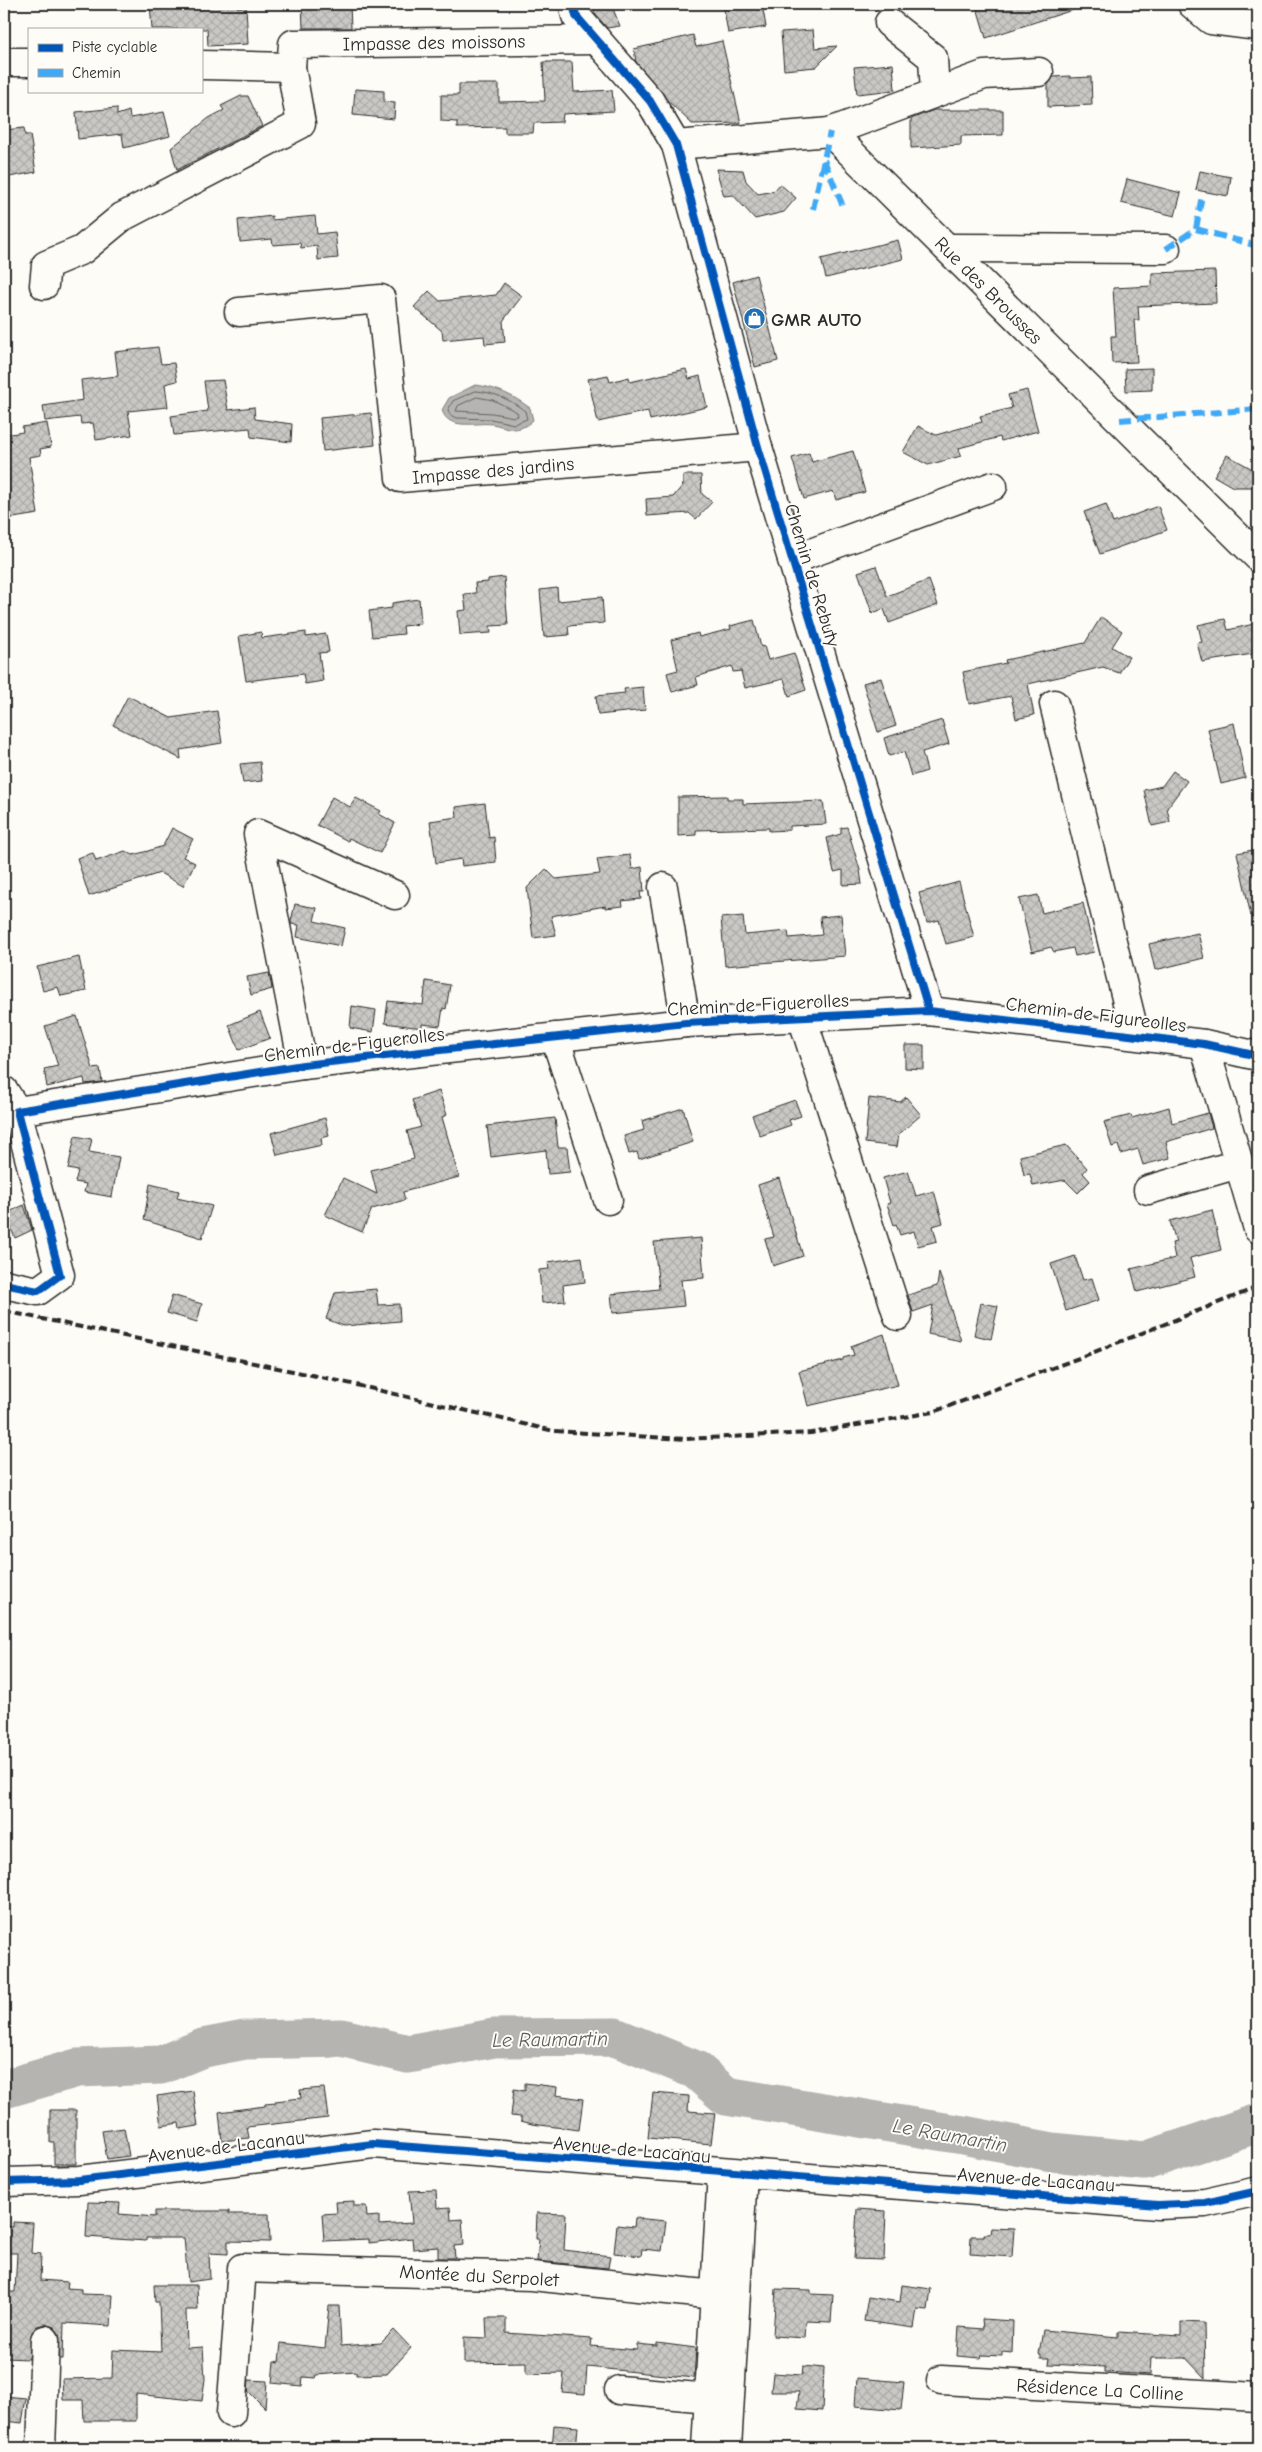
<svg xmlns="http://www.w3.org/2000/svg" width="1262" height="2452" font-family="'Comic Neue',sans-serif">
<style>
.water{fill:#b5b4b1;stroke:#7e7d7b}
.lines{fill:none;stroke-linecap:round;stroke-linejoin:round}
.shore{stroke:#626261;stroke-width:1}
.river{stroke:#b5b4b1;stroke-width:39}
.building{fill:url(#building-cross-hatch);stroke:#2b2b2b}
.minor-casing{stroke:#2b2b2b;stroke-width:31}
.minor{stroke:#fdfcf7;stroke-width:28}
.rail{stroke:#2b2b2b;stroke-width:4;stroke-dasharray:8 4;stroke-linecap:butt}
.quiet{stroke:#3fa9f5;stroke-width:6;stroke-dasharray:12 6;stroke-linecap:butt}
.cycleway-casing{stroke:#fdfcf7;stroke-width:11}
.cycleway{stroke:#0057b8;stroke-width:8}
.labels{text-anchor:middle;stroke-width:4;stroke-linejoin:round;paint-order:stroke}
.street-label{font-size:19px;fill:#2b2b2b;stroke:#fdfcf7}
.poi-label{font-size:19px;font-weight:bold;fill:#2b2b2b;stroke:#fdfcf7;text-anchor:start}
.water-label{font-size:20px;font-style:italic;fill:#5b5b5a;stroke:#fdfcf7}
</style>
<defs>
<pattern id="building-cross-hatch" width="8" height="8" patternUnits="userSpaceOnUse" patternTransform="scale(1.25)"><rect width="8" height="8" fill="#c9c8c4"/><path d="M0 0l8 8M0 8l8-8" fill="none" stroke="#adaca9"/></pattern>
</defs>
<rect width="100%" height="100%" fill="#fdfcf7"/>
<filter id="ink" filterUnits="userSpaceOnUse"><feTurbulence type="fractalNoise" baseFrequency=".02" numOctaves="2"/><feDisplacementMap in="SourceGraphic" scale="10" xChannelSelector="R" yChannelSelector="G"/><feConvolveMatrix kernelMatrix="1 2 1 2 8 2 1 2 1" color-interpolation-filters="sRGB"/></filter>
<g filter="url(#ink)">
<path class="water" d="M475,385C496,387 514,396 530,408L533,420C528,425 523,428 515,429C508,429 499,425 492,424C475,422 448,431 442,410L449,398Z"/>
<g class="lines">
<g class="shore">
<path d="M476,391C494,392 511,400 525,411L527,419L514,424L491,419L457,418L450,415L448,410L453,401Z"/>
<path d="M477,397L493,400L517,412L518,416L514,417L492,413L456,411L458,406Z"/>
</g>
<path class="river" d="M4,2089L77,2068L161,2065L203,2048L245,2040L342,2038L408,2054L494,2038L615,2037L696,2070L726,2096L963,2135L1052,2152L1145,2161L1258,2123"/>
</g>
<g class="building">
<path d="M150,4H237V7H246L248,44L208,46L207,29H152Z"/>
<path d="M302,4H350L351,28H303Z"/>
<path d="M592,4H611L620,26L607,28L595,14Z"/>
<path d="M723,4H762L766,27L728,33Z"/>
<path d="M976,4H1081L1082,7L986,38Z"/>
<path d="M813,30L815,48L837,46L816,67L784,70L781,32Z"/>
<path d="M693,35L696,47L722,41L741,123L692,124L667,100L636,62L634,49Z"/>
<path d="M543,62H572L574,92L612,90L614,111L563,114L562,122L534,123L533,133H505V127L457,128V122L441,121V95H459V84H499V102L545,101Z"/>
<path d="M893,64L895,90L857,94L854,67Z"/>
<path d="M1070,76V78L1091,77L1092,105L1048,107V85L1053,77Z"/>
<path d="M355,89L384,91V102L395,103L394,119L353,115Z"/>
<path d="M241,96H248L262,126L177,170L171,148L209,118L224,110L221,106Z"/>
<path d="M117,108V115L129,111L130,118L164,112L170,136L124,148L122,134L78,139L76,112Z"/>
<path d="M934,110H1003V135L961,136V145L911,148V119Z"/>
<path d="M24,128L25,135H30L36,172L4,178V130Z"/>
<path d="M716,169L743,170L746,181L758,194L774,191L780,184L796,198L784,212L755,219L733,195L724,196Z"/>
<path d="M1200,171L1231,177L1228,196L1196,190Z"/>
<path d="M1127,179L1181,193L1175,216L1121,203Z"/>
<path d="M272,216V220L315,216L317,234L335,232L338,258L318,260L317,246L301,248L300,243L273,245L272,239L240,242L238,220Z"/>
<path d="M898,240L903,259L826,278L821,259Z"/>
<path d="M1215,271L1216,303L1138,306L1139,320H1134L1137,362L1112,363L1111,336H1116L1113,288L1152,286V273Z"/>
<path d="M756,275L778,361L755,367L733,282Z"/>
<path d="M504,283L522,296L503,321L505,342L485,344L484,336L443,340L442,331L414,307L429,291L440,301L496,295Z"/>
<path d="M158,347L161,364L174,363L177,381L165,384L168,407L128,411L132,435L96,440L93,423L81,424L80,417L45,421L43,406L83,400L81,380L118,376L115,352Z"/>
<path d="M1152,368V390L1126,391L1125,369Z"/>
<path d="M686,369L689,379L700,376L707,407L650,420L648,411L598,422L588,379L608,375L610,382L629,377L630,382Z"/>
<path d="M223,380L228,410L254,407L255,419L292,424L291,442L251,437L250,428L174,435L171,416L208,411L204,381Z"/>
<path d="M1027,390L1038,431L1001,441L1000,437L959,448L961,456L928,465L903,452L918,426L936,435L982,422L980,416L1012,408L1008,395Z"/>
<path d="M371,413L375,445L323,451L320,418Z"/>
<path d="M47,423L51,447L40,449L41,455L29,457L38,514L7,519L4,496V435L23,432L22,427Z"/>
<path d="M853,451L865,492L836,500L833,491L804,499L792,458L809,453L812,462Z"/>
<path d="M1227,455L1258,472V487H1233L1214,476Z"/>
<path d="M683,475H701L702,494L712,502L696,519L689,513L647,516L646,499L673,497L683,485Z"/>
<path d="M1106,504L1113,523L1158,506L1167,530L1100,554L1084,512Z"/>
<path d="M876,566L887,596L929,580L938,605L889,623L884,609L872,613L858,572Z"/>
<path d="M504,577L508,625L490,626L491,633L460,635L458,611L466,610L464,594L476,593L475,583L488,582V579Z"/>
<path d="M557,588L558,601L602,597L604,623L568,626L569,635L544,637L540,590Z"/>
<path d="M419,599L421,624L403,626L404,634L372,637L369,611L392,608V603Z"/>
<path d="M1101,617L1122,631L1112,647L1129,657L1119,673L1103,667L1028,684L1034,715L1016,719L1011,696L969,704L963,672L1006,663L1005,660L1085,643Z"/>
<path d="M1225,619L1228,630L1258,623V649L1252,651L1253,654L1202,662L1197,643L1202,642L1198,625Z"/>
<path d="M754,620L761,647L764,646L768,660L794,653L806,690L789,696L784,679L745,688L741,671L733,672L732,666L696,677L698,685L672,692L667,673L678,670L671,640L698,633L699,637L731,629L730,626Z"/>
<path d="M261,632L262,638L306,632V637L326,634L329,652L319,653L323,681L305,684L303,674L246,681L239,636Z"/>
<path d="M881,678L896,726L878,732L863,683Z"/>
<path d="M643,687L645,710L598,715L596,696L625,693L624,689Z"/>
<path d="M128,696L171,718L217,711L222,743L180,750L181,759L113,725Z"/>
<path d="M942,720L949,744L922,752L927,771L911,776L904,752L889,756L884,738Z"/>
<path d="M1234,723L1245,778L1221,784L1208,729Z"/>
<path d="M260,762L262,781L243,783L240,764Z"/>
<path d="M1173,771L1187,781L1167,808L1170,822L1152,826L1144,790L1162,786Z"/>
<path d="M727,796V799H743V804L823,801L826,824L790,826V830L769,831V828L696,830V835L678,836V797Z"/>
<path d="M332,797L350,807L356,798L381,811L379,814L395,823L380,853L349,838L348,841L317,825Z"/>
<path d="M485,803L489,838L494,837L496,862L462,866L461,859L436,863L430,821L457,817L456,807Z"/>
<path d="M847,827L860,870L862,884L843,885V870L834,872L827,838L841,834V828Z"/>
<path d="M172,828L193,839L183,857L195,863L183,886L160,873L89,896L77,858L93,853L96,861L125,851L133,855L148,851L163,846Z"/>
<path d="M1258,849V915L1251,916L1237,853Z"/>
<path d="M630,855L632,869L642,867L644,892H640L641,899L622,901L623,906L605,908V906L551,916L556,935L533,938L527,888L546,869L556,879L600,874L597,859Z"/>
<path d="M959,882L974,937L946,944L939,920L927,923L919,893Z"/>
<path d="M1038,895L1042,913L1083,903L1094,952L1075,956L1073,948L1054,952L1051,947L1032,952L1019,899Z"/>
<path d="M295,904L317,908L314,921L345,928L341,946L297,937L299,925L291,924V921Z"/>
<path d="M841,915L845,956L725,966L721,918L743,916L745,935L788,931L789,938L822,935L820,917Z"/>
<path d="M1198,933L1204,958L1155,970L1149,944Z"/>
<path d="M79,957L86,991L61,996L58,987L43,991L37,967Z"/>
<path d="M269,973L272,989L251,995L247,977Z"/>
<path d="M426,981L450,985L446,1009L443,1008L440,1026L422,1024V1028L385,1023L388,1001L423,1005Z"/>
<path d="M352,1006L376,1010L373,1032L350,1028Z"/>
<path d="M260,1012L270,1038L239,1050L229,1025Z"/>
<path d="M77,1016L93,1069L100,1068L102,1082L85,1084L84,1078L47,1087L44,1069L58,1066L45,1026Z"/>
<path d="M905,1045H924V1069L905,1068Z"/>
<path d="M439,1091L447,1115L442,1117L459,1177L403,1192L405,1200L372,1209L362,1232L325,1215L343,1178L377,1194L371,1170L414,1159L407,1131L421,1127L412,1100Z"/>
<path d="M906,1097L921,1115L899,1134L897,1147L865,1143L869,1098L900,1102Z"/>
<path d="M795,1100L801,1116L789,1120L791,1125L760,1136L752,1115Z"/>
<path d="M1169,1107L1172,1123L1208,1113L1212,1128L1166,1142L1170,1158L1143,1165L1138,1149L1121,1154L1118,1145L1112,1147L1104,1122L1131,1115L1132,1118Z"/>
<path d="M683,1108L693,1142L639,1159L637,1152L629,1154L624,1136L644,1130L642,1121Z"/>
<path d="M325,1118L329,1136L321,1138L322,1145L277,1155L271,1133Z"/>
<path d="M555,1118L558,1147H567L570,1172L548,1174L546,1150L491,1157L487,1126Z"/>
<path d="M75,1136L92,1139L89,1152L119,1157L112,1197L84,1192L86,1184L75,1182L78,1171L68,1169Z"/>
<path d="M1066,1145L1087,1168L1083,1173L1090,1181L1078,1193L1065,1180L1033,1186L1030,1174L1024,1175L1020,1156Z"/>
<path d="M908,1171L916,1196L934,1191L943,1223L933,1226L937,1241L918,1246L914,1231L900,1235L896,1224L894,1225L887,1204L890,1203L883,1178Z"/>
<path d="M779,1178L803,1256L773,1266L765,1239L774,1237L758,1185Z"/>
<path d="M150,1184L179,1191L177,1198L212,1206L202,1238L144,1220Z"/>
<path d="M24,1205L32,1230L15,1238L5,1214Z"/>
<path d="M1212,1210L1221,1250L1190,1258L1195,1277L1137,1292L1131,1269L1175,1258L1172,1243L1176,1242L1170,1221Z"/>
<path d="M701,1238L704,1278L681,1280L684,1306L613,1313L611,1294L659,1289L654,1242Z"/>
<path d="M1075,1256L1083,1280L1092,1278L1099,1300L1066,1311L1051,1264Z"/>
<path d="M582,1257L585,1282L563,1285L565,1301L542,1303L539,1270L549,1269L548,1262Z"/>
<path d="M939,1273L943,1284L961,1341L928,1334L933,1305L913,1312L908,1295L937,1286Z"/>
<path d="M376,1289L378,1305L399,1304L400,1321L344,1326L326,1319L335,1293Z"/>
<path d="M172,1295L202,1304L197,1322L167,1313Z"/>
<path d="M981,1303L998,1306L991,1339L974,1335Z"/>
<path d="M884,1334L898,1385L808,1406L799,1371L843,1360V1358L854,1355L851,1346Z"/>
<path d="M525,2083L557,2087L556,2095L583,2099L579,2130L532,2124L521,2121V2117L511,2116L514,2089L525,2091Z"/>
<path d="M324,2088L328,2118L247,2127L249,2138L222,2141L219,2112L265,2106V2104L276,2103L275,2101L301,2098L300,2090Z"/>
<path d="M193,2091L198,2126L180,2129L179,2123L161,2126L157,2096Z"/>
<path d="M653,2093L689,2096L688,2111L715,2113L711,2144L648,2138Z"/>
<path d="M50,2110H76V2164H54V2142H50Z"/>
<path d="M124,2128L129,2156L107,2159L102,2131Z"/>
<path d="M436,2190L437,2208L450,2207L451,2220L462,2219L464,2245L454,2246L455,2258H438V2247L413,2249L412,2238L369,2243V2239L324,2241L322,2214L337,2213L336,2202L354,2201V2206H366L367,2217L379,2216V2225L412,2223L409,2191Z"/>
<path d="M88,2202L120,2203L119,2214L155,2217V2211H229V2214H269L270,2242L228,2241V2254L209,2253L210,2279L188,2282L184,2238H146V2241L86,2237Z"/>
<path d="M857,2209L886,2211L884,2260L854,2259Z"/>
<path d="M537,2213L566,2214L564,2250L610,2256L608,2268L537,2261L539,2239H536Z"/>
<path d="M635,2218L666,2221L662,2251L642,2249L641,2256L614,2253L617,2225L634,2227Z"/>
<path d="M13,2222L33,2223L31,2253L41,2254L40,2280L68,2282L67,2288L81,2289V2294L113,2295L111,2326L64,2323L63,2359H60L59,2333L54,2327L45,2324L37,2326L32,2332L29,2359L4,2358V2302H6V2292H15L17,2253H4V2226L13,2227Z"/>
<path d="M991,2228L1014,2229L1012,2257L970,2254L971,2236H984V2234H990Z"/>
<path d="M154,2285H197L198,2310H186L187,2348L203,2347L205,2379L202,2401L136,2394V2421H84L83,2400H63L62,2379L112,2378L113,2350L161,2352L159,2302H155Z"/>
<path d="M902,2285L931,2289L928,2310L917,2309L914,2328L864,2321L868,2297L900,2302Z"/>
<path d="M776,2289L811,2290V2294L833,2295L831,2322L806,2321L805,2338L773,2336Z"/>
<path d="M329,2306H339L341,2346L381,2343L394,2330L411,2348L387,2374L356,2375V2372L316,2375L315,2378L303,2377L302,2386L272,2383L274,2361L279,2362L281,2343L325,2348Z"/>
<path d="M486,2318H506V2333L592,2339L591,2346L637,2350V2344L657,2346V2343L696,2348L694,2378L587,2367L585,2394L562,2392L564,2373L526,2374V2362L464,2363V2337L487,2338Z"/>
<path d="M982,2319L1013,2321L1012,2353L1002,2352V2356L982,2355L981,2358L957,2356L959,2327L983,2329Z"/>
<path d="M1181,2322L1204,2323L1205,2378L1186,2358H1151L1150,2375L1105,2372V2367L1048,2364L1049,2358H1041V2354H1039L1043,2330L1118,2337V2332L1181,2336Z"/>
<path d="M803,2366L824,2368L822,2411L797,2409L799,2392H771L773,2373L802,2375Z"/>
<path d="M857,2378L904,2382L901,2410L855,2406Z"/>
<path d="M249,2380L267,2381L265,2408L248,2391Z"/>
<path d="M4,2396L26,2398L22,2423L4,2421Z"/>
<path d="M554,2425L578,2427L576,2448H552Z"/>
</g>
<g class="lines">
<defs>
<g id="minor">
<path d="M573,4L576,16L650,101L676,145L758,447L929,1011"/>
<path d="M1192,4L1211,20L1258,26"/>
<path d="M889,23L933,58L935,93"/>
<path d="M4,62H29"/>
<path d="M201,65L291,67"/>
<path d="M830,132L984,75L1039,72"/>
<path d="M676,145L830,132L1258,557"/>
<path d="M947,248L1166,249"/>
<path d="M44,285L46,265L82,250L122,217L301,124L291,67L293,44L597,40"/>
<path d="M239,312L381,299L400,478L758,447"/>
<path d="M792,560L993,486"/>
<path d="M1054,704L1135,1035"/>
<path d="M663,887L686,1023"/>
<path d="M802,1017L898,1316"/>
<path d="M555,1037L608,1200"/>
<path d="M1204,1044L1258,1229"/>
<path d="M303,1065L258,834L395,895"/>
<path d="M4,1091L17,1111"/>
<path d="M1148,1190L1238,1164"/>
<path d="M4,1284L38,1291L60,1275L17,1111L303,1065L686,1023L929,1011L1204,1044L1258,1056"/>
<path d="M4,2182L79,2180L373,2144L1158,2205L1205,2203L1258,2191"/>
<path d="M941,2380L1258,2397"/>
<path d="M619,2390L709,2398"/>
<path d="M231,2413L242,2268L532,2276L715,2295"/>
<path d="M41,2448L45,2340"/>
<path d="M706,2448L722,2172"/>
<path d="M727,2448L743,2174"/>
</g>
</defs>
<use href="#minor" class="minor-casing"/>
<use href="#minor" class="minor"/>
<path class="rail" d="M4,1311L326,1378L554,1431L685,1439L811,1433L933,1412L1079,1358L1258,1287"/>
<g class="quiet">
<path d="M824,160L844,209"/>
<path d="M813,209L830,132"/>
<path d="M1196,229L1258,246"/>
<path d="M1166,249L1196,229L1202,195"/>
<path d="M1120,420L1258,409"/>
</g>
<defs>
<g id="cycleway">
<path d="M573,4L576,16L650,101L676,145L758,447L929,1011"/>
<path d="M4,1284L38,1291L60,1275L17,1111L303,1065L686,1023L929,1011L1204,1044L1258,1056"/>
<path d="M4,2182L79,2180L373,2144L1158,2205L1205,2203L1258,2191"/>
</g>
</defs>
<use href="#cycleway" class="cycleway-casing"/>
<use href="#cycleway" class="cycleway"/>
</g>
</g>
<defs>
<symbol id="shop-disc" viewBox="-11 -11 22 22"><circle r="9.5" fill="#1f6fb2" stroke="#fdfcf7"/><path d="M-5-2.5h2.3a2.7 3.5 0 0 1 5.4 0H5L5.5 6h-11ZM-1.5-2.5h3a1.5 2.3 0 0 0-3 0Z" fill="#fff"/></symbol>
</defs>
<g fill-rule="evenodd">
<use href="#shop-disc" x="742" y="306" width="25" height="25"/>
</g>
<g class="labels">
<g class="street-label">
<text transform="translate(434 42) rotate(-1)" y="7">Impasse des moissons</text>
<text transform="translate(989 290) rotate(45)" y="7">Rue des Brousses</text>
<text transform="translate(493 470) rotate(-5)" y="7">Impasse des jardins</text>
<text transform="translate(813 575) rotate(73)" y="7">Chemin de Rebuty</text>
<text transform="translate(758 1004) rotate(-3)" y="7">Chemin de Figuerolles</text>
<text transform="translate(1096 1014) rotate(7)" y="7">Chemin de Figureolles</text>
<text transform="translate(354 1044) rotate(-7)" y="7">Chemin de Figuerolles</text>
<text transform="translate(226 2146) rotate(-7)" y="7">Avenue de Lacanau</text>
<text transform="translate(632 2149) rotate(5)" y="7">Avenue de Lacanau</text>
<text transform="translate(1036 2179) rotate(4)" y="7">Avenue de Lacanau</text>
<text transform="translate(479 2275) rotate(3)" y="7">Montée du Serpolet</text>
<text transform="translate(1100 2389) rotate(3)" y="7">Résidence La Colline</text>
</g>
<g class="poi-label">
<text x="771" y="326">GMR AUTO</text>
</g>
<g class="water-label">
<text transform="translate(550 2039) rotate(-1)" y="7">Le Raumartin</text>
<text transform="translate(950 2135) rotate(10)" y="7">Le Raumartin</text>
</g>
</g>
<rect width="1262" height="2452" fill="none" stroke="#fdfcf7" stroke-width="20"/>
<rect x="10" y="10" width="1242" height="2432" fill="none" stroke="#2b2b2b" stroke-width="2" filter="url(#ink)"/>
<rect x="28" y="28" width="175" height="65" fill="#fdfcf7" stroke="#a9a8a5"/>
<rect x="38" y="44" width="25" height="8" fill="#0057b8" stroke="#a9a8a5"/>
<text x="72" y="52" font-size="15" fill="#2b2b2b">Piste cyclable</text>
<rect x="38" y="69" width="25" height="8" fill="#3fa9f5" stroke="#a9a8a5"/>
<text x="72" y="78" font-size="15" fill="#2b2b2b">Chemin</text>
</svg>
